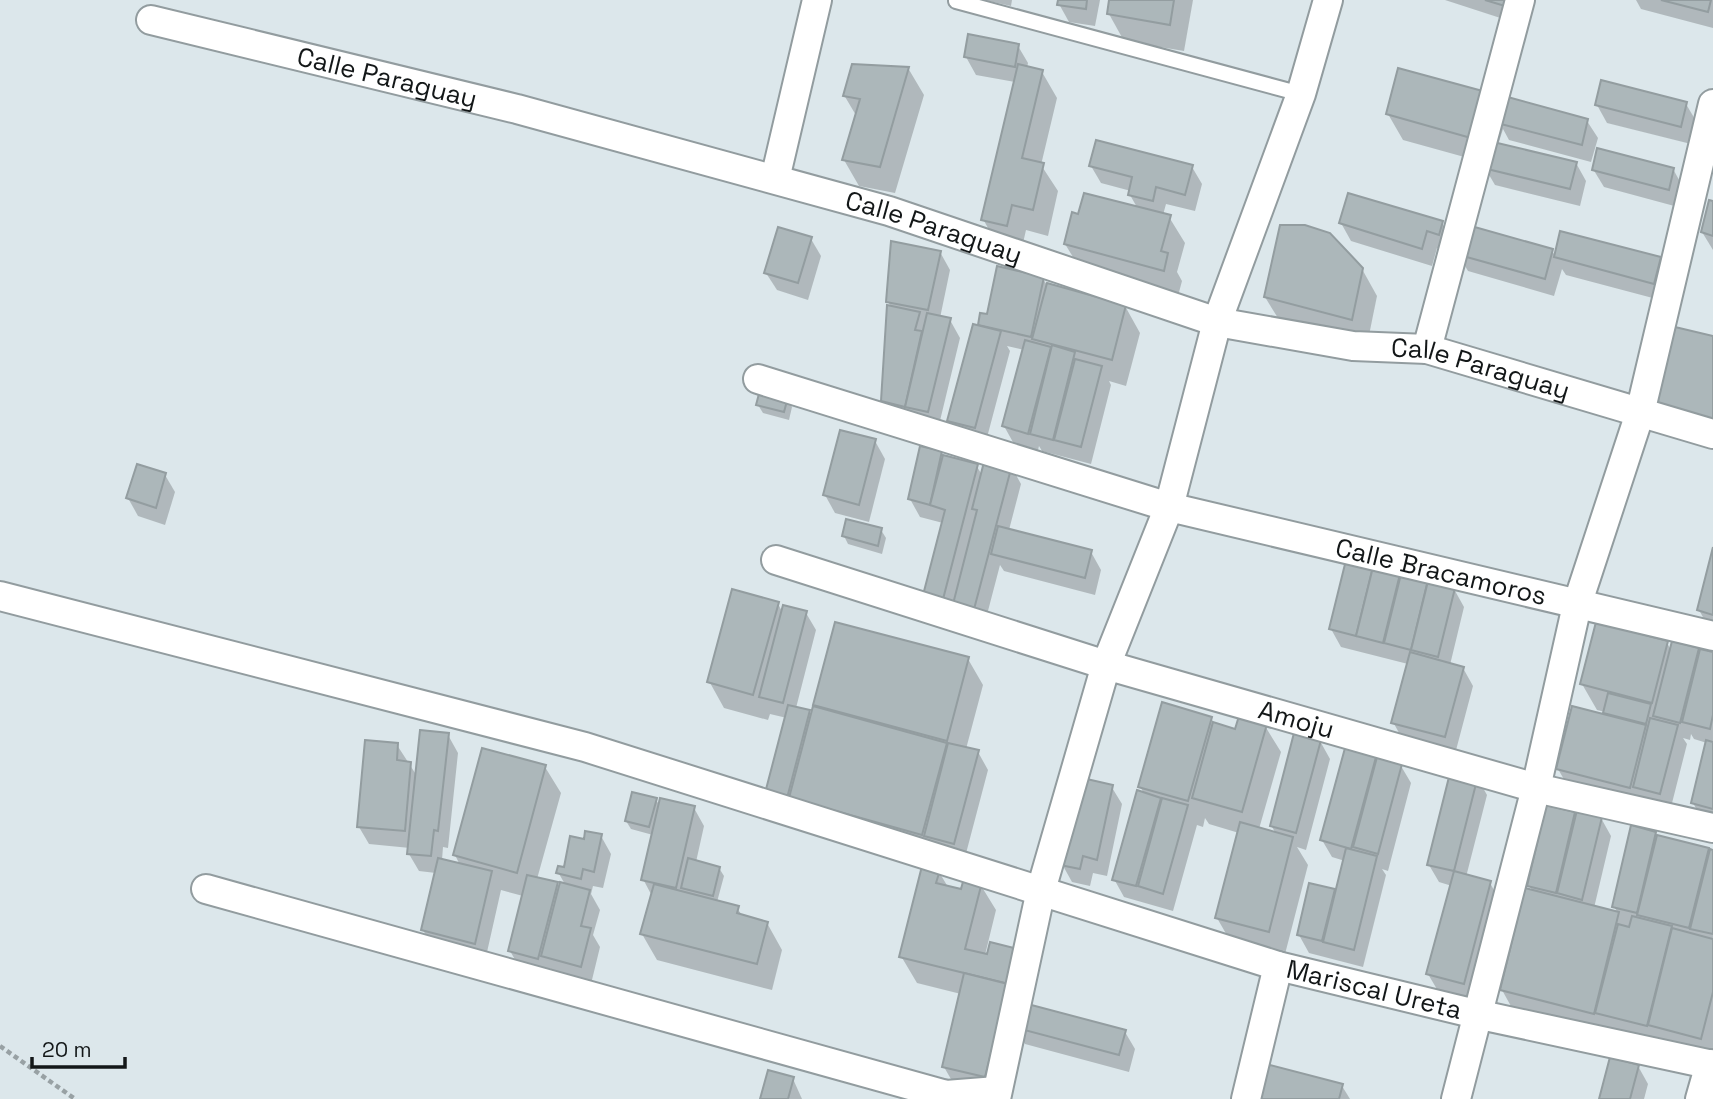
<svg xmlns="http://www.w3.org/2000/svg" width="1713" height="1099" font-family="'Space Grotesk',sans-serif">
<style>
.shadow{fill:#0003}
.building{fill:#acb7ba;stroke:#939da0;stroke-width:2}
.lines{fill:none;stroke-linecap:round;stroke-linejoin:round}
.service-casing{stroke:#929c9f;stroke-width:18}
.minor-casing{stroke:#929c9f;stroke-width:32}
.path{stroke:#98a1a4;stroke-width:4.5;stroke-dasharray:5 3.5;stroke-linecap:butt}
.service{stroke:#fff;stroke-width:14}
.minor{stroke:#fff;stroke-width:28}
.labels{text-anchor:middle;stroke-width:7;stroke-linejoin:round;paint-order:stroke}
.street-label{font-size:26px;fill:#131718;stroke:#dce7eb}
</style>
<rect width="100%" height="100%" fill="#dce7eb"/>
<g class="shadow">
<path d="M984,0H1012L1011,6Z"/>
<path d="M1060,0H1100L1095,26L1069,22L1059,4Z"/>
<path d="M1111,0H1193L1184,51L1124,41L1109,14Z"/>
<path d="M1445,0H1533L1525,26Z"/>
<path d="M1636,0H1713V28L1641,9Z"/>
<path d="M1018,46L1028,63L1027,68L1042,72L1057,98L1041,165L1058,191L1048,236L1026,230L1021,252L998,246L983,219L1015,82L976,75L966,57Z"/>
<path d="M908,68L924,95L895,193L859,186L844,160L857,117L844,95Z"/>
<path d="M1686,104L1696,121L1691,144L1607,123L1597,105Z"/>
<path d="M1388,114L1587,121L1598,138L1591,162L1509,140L1503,129L1498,145L1576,163L1586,181L1580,206L1495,185L1485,168L1486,163L1403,140Z"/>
<path d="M1091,166L1192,167L1202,184L1195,211L1166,204L1163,215L1169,217L1185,243L1177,272L1182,281L1178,296L1081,270L1065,244L1138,209L1130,195L1131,191L1101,183Z"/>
<path d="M1593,169H1673L1683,187L1678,207L1604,187Z"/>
<path d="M1713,203V250L1702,232Z"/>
<path d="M1341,223H1442L1452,241L1449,252L1437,248L1432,266L1351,241Z"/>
<path d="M811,239L821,256L808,300L777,290L766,273Z"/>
<path d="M1552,251L1556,257L1660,259L1670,277L1664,301L1566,275L1562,269L1554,296L1468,271L1458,254Z"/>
<path d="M940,252L950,270L940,318L950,320L960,338L938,429L894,419L883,401L891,308L888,301Z"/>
<path d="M1362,269L1377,296L1367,345L1281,323L1265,297Z"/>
<path d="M1043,279L1047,285L1125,306L1140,333L1126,386L1109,381L1111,385L1091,464L1042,451L1039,446L1038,450L1014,444L1004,426L1024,350L1007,346L1010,351L985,445L959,438L949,420L982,315L988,316Z"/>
<path d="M787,399L792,407L789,420L763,413L758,405Z"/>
<path d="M875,441L885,459L869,522L835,513L825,495Z"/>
<path d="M941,452L944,457L976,465L982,475L1011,466L1021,484L1009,530L1091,552L1101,570L1095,595L1004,571L1000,565L983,630L934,616L943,523L920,517L910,499Z"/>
<path d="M165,475L175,492L165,525L138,516L128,498Z"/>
<path d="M881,530L886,538L882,554L848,544L844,536Z"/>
<path d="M1713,555V629L1709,628L1699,610Z"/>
<path d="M1347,562L1454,589L1464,607L1450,665L1463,668L1473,686L1455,754L1403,740L1393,722L1408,664L1341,647L1331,629Z"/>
<path d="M778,604L783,613H806L816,630L796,708L809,712L812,718L818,709L815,705L968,659L983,685L966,749L978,752L988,770L964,861L776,814L787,718L770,714L768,720L724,708L709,681Z"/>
<path d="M1667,643L1671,650L1697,649L1700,654H1713V823L1703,821L1693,803L1707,743L1694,739L1691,734L1690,740L1683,738L1687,744L1670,811L1573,795L1558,769L1607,717L1605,712L1597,710L1582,684Z"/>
<path d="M1211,718L1215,725L1236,731L1265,726L1281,752L1259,829L1276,834L1271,825L1320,741L1330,759L1306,850L1297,847L1308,865L1284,958L1232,944L1217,918L1239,833L1209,824L1205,818L1203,827L1197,825L1173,911L1124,897L1114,879L1144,794L1140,786Z"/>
<path d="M448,735L458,753L448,848L443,847L442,860L460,865L455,855L545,767L561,793L537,879L556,884L560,890L566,886L558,872L565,869L585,841L601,836L611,854L603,888L593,886L591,894L600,910L593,935L600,947L591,984L553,974L550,968L548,976L520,968L510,951L523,896L501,890L485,961L433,948L423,930L436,873L419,871L409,854L410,848L369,844L359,827L397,745L417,776Z"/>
<path d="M1346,750L1401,766L1411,783L1388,871L1382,869L1386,875L1363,967L1309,953L1299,935L1333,891L1336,896L1345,861L1332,857L1322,840Z"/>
<path d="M1477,777L1487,795L1466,877L1490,883L1500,901L1474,1001L1438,991L1428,974L1452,886L1439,882L1429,865Z"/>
<path d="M1111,786L1122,804L1107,876L1093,873L1090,886L1072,882L1062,864Z"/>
<path d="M656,800L660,806L694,808L704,826L696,862L719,868L724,876L717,902L737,908L743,917L767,923L782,950L772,990L657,960L642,934L652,896L643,879L653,835L631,829L626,821Z"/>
<path d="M1547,807L1601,818L1611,836L1594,908L1618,914L1614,906L1655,833L1657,837L1713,852V1064L1517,1017L1502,990L1533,892L1529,885Z"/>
<path d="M939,872L948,887L962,891L980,884L996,910L985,955L1025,1005L1125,1032L1135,1049L1129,1072L1025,1044L1018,1032L1001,1099L959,1093L944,1067L961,994L917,983L901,956Z"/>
<path d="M1638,1066L1648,1084L1644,1099H1601Z"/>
<path d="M793,1079L802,1099H762Z"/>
<path d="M1342,1086L1350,1099H1254Z"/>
</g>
<g class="building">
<path d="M1058,0H1087L1086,9L1057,5Z"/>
<path d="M1109,0H1174L1170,25L1107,14Z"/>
<path d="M1485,0H1518L1515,9Z"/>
<path d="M1661,0H1711L1708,12Z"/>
<path d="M968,34L1019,44L1015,67L964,57Z"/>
<path d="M852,64L909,67L880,167L842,160L860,99L843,96Z"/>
<path d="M1018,64L1043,70L1022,158L1044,163L1033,210L1012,205L1007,226L981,220Z"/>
<path d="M1398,68L1490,93L1478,140L1386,114Z"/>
<path d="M1601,80L1687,102L1681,127L1595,105Z"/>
<path d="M1504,96L1588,119L1582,145L1497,123Z"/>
<path d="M1096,140L1193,165L1185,195L1156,187L1153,201L1128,195L1132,177L1089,166Z"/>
<path d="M1489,141L1577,162L1570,189L1483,168Z"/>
<path d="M1597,148L1674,168L1669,190L1592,170Z"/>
<path d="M1084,193L1171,215L1161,251L1168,253L1164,271L1064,244L1072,212L1078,214Z"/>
<path d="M1348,193L1443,221L1439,235L1427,231L1422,249L1339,223Z"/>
<path d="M1709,200L1713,201V236L1701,232Z"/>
<path d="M1464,224L1553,249L1545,279L1456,254Z"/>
<path d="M1280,225H1305L1330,233L1363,268L1352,320L1264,297Z"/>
<path d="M778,227L812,237L798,283L764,273Z"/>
<path d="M1560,231L1661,257L1654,284L1554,257Z"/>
<path d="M891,241L941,251L928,310L886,302Z"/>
<path d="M997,266L1044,277L1031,337L978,325L980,313L987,314Z"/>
<path d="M1047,283L1126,305L1112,360L1032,339Z"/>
<path d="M887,305L920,312L915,330L922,331L905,407L881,401Z"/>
<path d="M927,313L951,318L928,412L905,407Z"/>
<path d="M973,324L1001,331L975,428L947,421Z"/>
<path d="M1675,327L1713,336V426L1655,411Z"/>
<path d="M1025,340L1051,347L1028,434L1002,426Z"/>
<path d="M1052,345L1075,352L1053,440L1030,434Z"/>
<path d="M1075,359L1102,366L1081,447L1054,440Z"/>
<path d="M760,390L788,397L784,412L756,405Z"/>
<path d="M840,430L876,439L859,505L823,495Z"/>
<path d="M920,446L942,451L930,505L908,499Z"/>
<path d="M943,455L978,464L942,603L922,599L945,510L930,505Z"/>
<path d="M985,458L1012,465L973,613L952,608L977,510L972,509Z"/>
<path d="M137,464L166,473L156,508L126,498Z"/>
<path d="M846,519L882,528L878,546L842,536Z"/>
<path d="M998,526L1092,550L1085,578L991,554Z"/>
<path d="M1713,547V615L1697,610Z"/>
<path d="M1346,560L1373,567L1356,636L1329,629Z"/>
<path d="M1373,567L1400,574L1383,643L1356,636Z"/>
<path d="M1401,574L1428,580L1411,650L1384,643Z"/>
<path d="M1428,581L1455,588L1438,657L1411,650Z"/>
<path d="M732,589L779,602L753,695L707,682Z"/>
<path d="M783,605L807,611L783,703L759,697Z"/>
<path d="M835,622L969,657L947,741L813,705Z"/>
<path d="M1596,622L1668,641L1652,703L1580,684Z"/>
<path d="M1672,641L1699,648L1680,723L1653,716Z"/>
<path d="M1700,649L1713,652V715L1710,729L1682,722Z"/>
<path d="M1410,652L1464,667L1445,737L1391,723Z"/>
<path d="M1608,693L1651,704L1646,724L1603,713Z"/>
<path d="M1162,702L1212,717L1188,801L1138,787Z"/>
<path d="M788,705L810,710L786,802L764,797Z"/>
<path d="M813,706L947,743L922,835L789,798Z"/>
<path d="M1572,706L1646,725L1630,788L1556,769Z"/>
<path d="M1239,716L1267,724L1242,812L1192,798L1213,722L1235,729Z"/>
<path d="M1650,718L1678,725L1660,794L1633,787Z"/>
<path d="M420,730L449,733L438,831L434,830L431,856L407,854Z"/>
<path d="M1294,733L1321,740L1296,833L1270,826Z"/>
<path d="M365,740L398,743L397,760L411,762L405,831L357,827Z"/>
<path d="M1706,740L1713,742V809L1691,803Z"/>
<path d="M948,743L979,750L954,844L924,836Z"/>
<path d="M482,748L546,765L517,873L453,855Z"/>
<path d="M1345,748L1376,757L1351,849L1320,840Z"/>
<path d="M1377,757L1402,764L1378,854L1353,847Z"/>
<path d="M1451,769L1478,776L1454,871L1427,865Z"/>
<path d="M1078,777L1113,785L1097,860L1083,856L1080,869L1060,865Z"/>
<path d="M1137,790L1161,798L1136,886L1112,880Z"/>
<path d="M632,792L657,798L649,827L625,821Z"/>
<path d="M660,798L695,806L676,888L641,880Z"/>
<path d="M1162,798L1188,805L1163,894L1138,886Z"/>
<path d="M1546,805L1575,812L1556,893L1527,886Z"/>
<path d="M1577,810L1602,817L1582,900L1557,893Z"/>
<path d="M1240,822L1293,837L1269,932L1215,918Z"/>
<path d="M1631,825L1656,832L1637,913L1612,907Z"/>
<path d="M585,831L602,834L594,872L583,869L581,879L556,873L558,866L564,867L570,836L584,839Z"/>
<path d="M1657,835L1709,848L1689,928L1637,915Z"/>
<path d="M1346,848L1377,856L1354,950L1323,942Z"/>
<path d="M1710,849L1713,850V934L1690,929Z"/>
<path d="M438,858L492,871L475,944L421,930Z"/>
<path d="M688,858L720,867L713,896L681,888Z"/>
<path d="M922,866L940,870L936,883L961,889L964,878L982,882L965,949L987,954L990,942L1018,949L1009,984L899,957Z"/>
<path d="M1454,871L1491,881L1464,984L1426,974Z"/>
<path d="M527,875L558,882L538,959L508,951Z"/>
<path d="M560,882L590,890L581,926L591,928L581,967L541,956Z"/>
<path d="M1309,883L1335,889L1322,941L1297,935Z"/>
<path d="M654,884L739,906L737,913L768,922L757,964L640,934Z"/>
<path d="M1525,888L1619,912L1594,1014L1500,990Z"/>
<path d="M1632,916L1672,926L1647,1026L1595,1013L1618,924L1629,927Z"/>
<path d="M1672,928L1713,939V992L1701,1039L1648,1025Z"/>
<path d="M964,973L1008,984L985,1077L942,1067Z"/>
<path d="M1020,1002L1126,1030L1119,1055L1013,1027Z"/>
<path d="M1610,1057L1639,1065L1630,1099H1599Z"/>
<path d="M1262,1063L1343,1084L1339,1099H1252Z"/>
<path d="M768,1070L794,1077L788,1099H760Z"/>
</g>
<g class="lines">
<defs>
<path id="service" d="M956,1L1301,94"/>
<g id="minor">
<path id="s1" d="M151,20L517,109L889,211L1217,322L1353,346L1427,349L1713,434"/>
<path d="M775,179L817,0"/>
<path d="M1427,349L1520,0"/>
<path d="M758,379L1169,507L1217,322L1301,94L1328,0"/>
<path id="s2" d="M776,560L1106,665L1169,507L1713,636"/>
<path id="s3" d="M0,596L585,747L1278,966L1476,1014L1713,1065"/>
<path d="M206,889L946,1095L997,1091"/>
<path id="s4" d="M996,1099L1041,890L1106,665L1536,788L1713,828"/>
<path d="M1246,1099L1278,966"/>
<path d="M1456,1099L1536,788L1577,605L1640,413L1713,104"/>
<path d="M1700,1099L1710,1064"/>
</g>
</defs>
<use href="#service" class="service-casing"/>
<use href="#minor" class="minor-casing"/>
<path class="path" d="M0,1046L75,1099"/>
<use href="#service" class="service"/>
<use href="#minor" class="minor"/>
</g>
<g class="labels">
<g class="street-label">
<text dy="9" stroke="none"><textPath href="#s1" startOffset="243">Calle Paraguay</textPath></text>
<text dy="9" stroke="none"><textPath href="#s1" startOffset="810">Calle Paraguay</textPath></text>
<text dy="9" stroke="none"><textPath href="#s1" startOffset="1377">Calle Paraguay</textPath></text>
<text dy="9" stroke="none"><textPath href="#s2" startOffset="796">Calle Bracamoros</textPath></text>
<text dy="9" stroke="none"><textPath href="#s4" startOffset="646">Amoju</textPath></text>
<text dy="9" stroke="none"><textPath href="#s3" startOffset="1430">Mariscal Ureta</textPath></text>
</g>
</g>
<path d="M32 1057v10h93v-10" fill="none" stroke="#131718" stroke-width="3.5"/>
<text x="42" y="1057" font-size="21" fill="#131718" stroke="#dce7eb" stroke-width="5" paint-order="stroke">20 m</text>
</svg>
